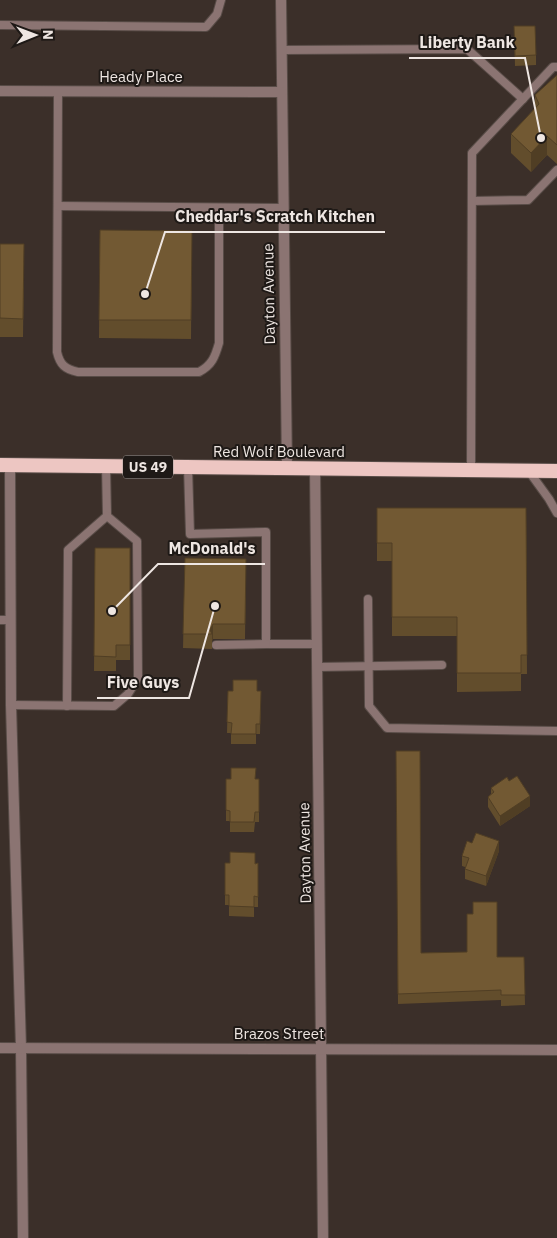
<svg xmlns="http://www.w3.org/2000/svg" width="557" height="1238" font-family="'IBM Plex Sans',sans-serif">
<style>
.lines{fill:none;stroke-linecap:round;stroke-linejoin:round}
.service-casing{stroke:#584c47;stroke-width:10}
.minor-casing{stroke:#584c47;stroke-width:12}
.trunk-casing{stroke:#584c47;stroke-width:16}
.service{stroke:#8b7472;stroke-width:8}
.minor{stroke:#8b7472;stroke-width:10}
.trunk{stroke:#edc6c2;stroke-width:14}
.wall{fill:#624d2c}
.shaded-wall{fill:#503e24}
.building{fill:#725933;stroke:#503e24}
.labels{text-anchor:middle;stroke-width:4;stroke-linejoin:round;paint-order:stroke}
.shield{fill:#1e1916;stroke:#b0a8a5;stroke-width:1}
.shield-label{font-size:14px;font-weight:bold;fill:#eee6e2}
.street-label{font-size:15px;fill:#eee6e2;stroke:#1e1916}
.leader{fill:none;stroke:#eee6e2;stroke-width:2}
.callout-dot{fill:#eee6e2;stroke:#1e1916;stroke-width:2}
.callout-label{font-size:16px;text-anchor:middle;font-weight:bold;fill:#eee6e2;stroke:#1e1916;stroke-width:4;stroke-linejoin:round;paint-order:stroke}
</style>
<rect width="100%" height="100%" fill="#3b2f29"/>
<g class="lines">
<defs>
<g id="service">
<path d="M0,25L206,27L217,14L221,0"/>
<path d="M282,50L467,49L523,99"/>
<path d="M58,91L57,352C60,365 65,369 78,372H199C212,365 215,357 219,343V208"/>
<path d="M472,201L528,200L557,170"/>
<path d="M58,206L283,208"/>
<path d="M188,467L190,534L266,532V644H317"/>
<path d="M471,470L472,153L553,67H557"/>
<path d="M528,470L549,499L557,513"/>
<path d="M368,599L369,706L387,728L557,731"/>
<path d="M0,620H11"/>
<path d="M216,645L266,644"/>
<path d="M317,667L442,665"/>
<path d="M11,705L114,706L128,694L138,678L137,541L107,516L106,466"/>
<path d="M67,706L68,550L107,516"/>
</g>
<g id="minor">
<path d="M281,0L287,468"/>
<path d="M0,91L282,92"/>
<path d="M10,465L11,705L21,1048L23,1238"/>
<path d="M315,468L323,1238"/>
<path d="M0,1048L557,1050"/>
</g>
<path id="trunk" d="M0,465L557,471"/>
</defs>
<use href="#service" class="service-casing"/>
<use href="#minor" class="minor-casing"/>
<use href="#trunk" class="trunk-casing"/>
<use href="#service" class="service"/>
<use href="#minor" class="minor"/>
<use href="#trunk" class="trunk"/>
</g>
<g class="wall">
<path d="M514,26L536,55V65L515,66Z"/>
<path d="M557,75V164L547,155L531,172L511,153V134L535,108V95Z"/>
<path d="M100,230L192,231L191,339L99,338Z"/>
<path d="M0,244L24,263L23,337H0Z"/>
<path d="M377,508H526L527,674H521V691L457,692V636H392V561H377Z"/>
<path d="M95,548H130V660H116V671H94Z"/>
<path d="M185,558L246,559L245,639H213L212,641V649L183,648Z"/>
<path d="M228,691H261L260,734H256V744H231V733H227Z"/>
<path d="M396,751L421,953L467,952L473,914L497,957H524L525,1005L501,1006V1000L398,1004Z"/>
<path d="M226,779H259V822H255L254,832H230V821H226Z"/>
<path d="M509,781L530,806L500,826L488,807V797L491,794V788Z"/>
<path d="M499,851L486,886L465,879V867L462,866V856Z"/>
<path d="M225,863H258V907H254V917L229,916V905H225Z"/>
</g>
<g class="shaded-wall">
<path d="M547,136V155L531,172V153Z"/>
<path d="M213,624V639L212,641V634L210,630Z"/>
<path d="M530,796V806L500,826V816Z"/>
<path d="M499,841V851L486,886V876Z"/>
</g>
<g class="building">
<path d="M514,26H535L536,55L515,56Z"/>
<path d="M557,75V145L547,136L531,153L511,134L539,104L535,95Z"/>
<path d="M100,230L192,231L191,320H99Z"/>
<path d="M0,244H24L23,319L0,318Z"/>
<path d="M377,508H526L527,655H521V673H457V617H392V543H377Z"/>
<path d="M95,548H130V645H116V657L94,656Z"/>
<path d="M185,558L246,559L245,624H213L210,630L212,634H183Z"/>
<path d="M233,680H257V691H261L260,724H256V734H231L232,723L227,722L228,691H233Z"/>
<path d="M396,751H420L421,953L467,952V914H473V902H497V957H524L525,995H501V990L398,994Z"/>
<path d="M231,768H256L255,779H259V812H255L254,822H230V811L226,810V779H231Z"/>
<path d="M517,776L530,796L500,816L488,797L494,792L491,788L507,777L509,781Z"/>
<path d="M476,833L499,841L486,876L465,869L469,858L462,856L467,841L472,843Z"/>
<path d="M230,852L255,853V864L258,863V897L254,896V907L229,906V895H225V863H230Z"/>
</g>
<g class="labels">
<rect class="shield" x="123" y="455.5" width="50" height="23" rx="4"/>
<g class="shield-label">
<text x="148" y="472">US 49</text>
</g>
<g class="street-label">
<text x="141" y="82">Heady Place</text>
<text transform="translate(269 294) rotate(-91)" y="5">Dayton Avenue</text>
<text x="279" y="457">Red Wolf Boulevard</text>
<text transform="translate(305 853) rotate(-91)" y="5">Dayton Avenue</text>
<text x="279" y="1039">Brazos Street</text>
</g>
</g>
<path class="leader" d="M541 138L525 58H409M145 294L165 232H385M112 611L158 564H265M215 606L189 698H97"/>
<g class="callout-dot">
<circle cx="541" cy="138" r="5"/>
<circle cx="145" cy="294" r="5"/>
<circle cx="112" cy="611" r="5"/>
<circle cx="215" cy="606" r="5"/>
</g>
<g class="callout-label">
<text x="467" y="48">Liberty Bank</text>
<text x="275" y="222">Cheddar's Scratch Kitchen</text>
<text x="212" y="554">McDonald's</text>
<text x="143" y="688">Five Guys</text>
</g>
<g transform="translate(35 35) rotate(89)" stroke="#1e1916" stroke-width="4" paint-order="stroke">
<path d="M0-4L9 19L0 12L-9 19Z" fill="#eee6e2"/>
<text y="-8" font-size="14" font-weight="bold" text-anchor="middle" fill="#eee6e2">N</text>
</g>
</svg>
